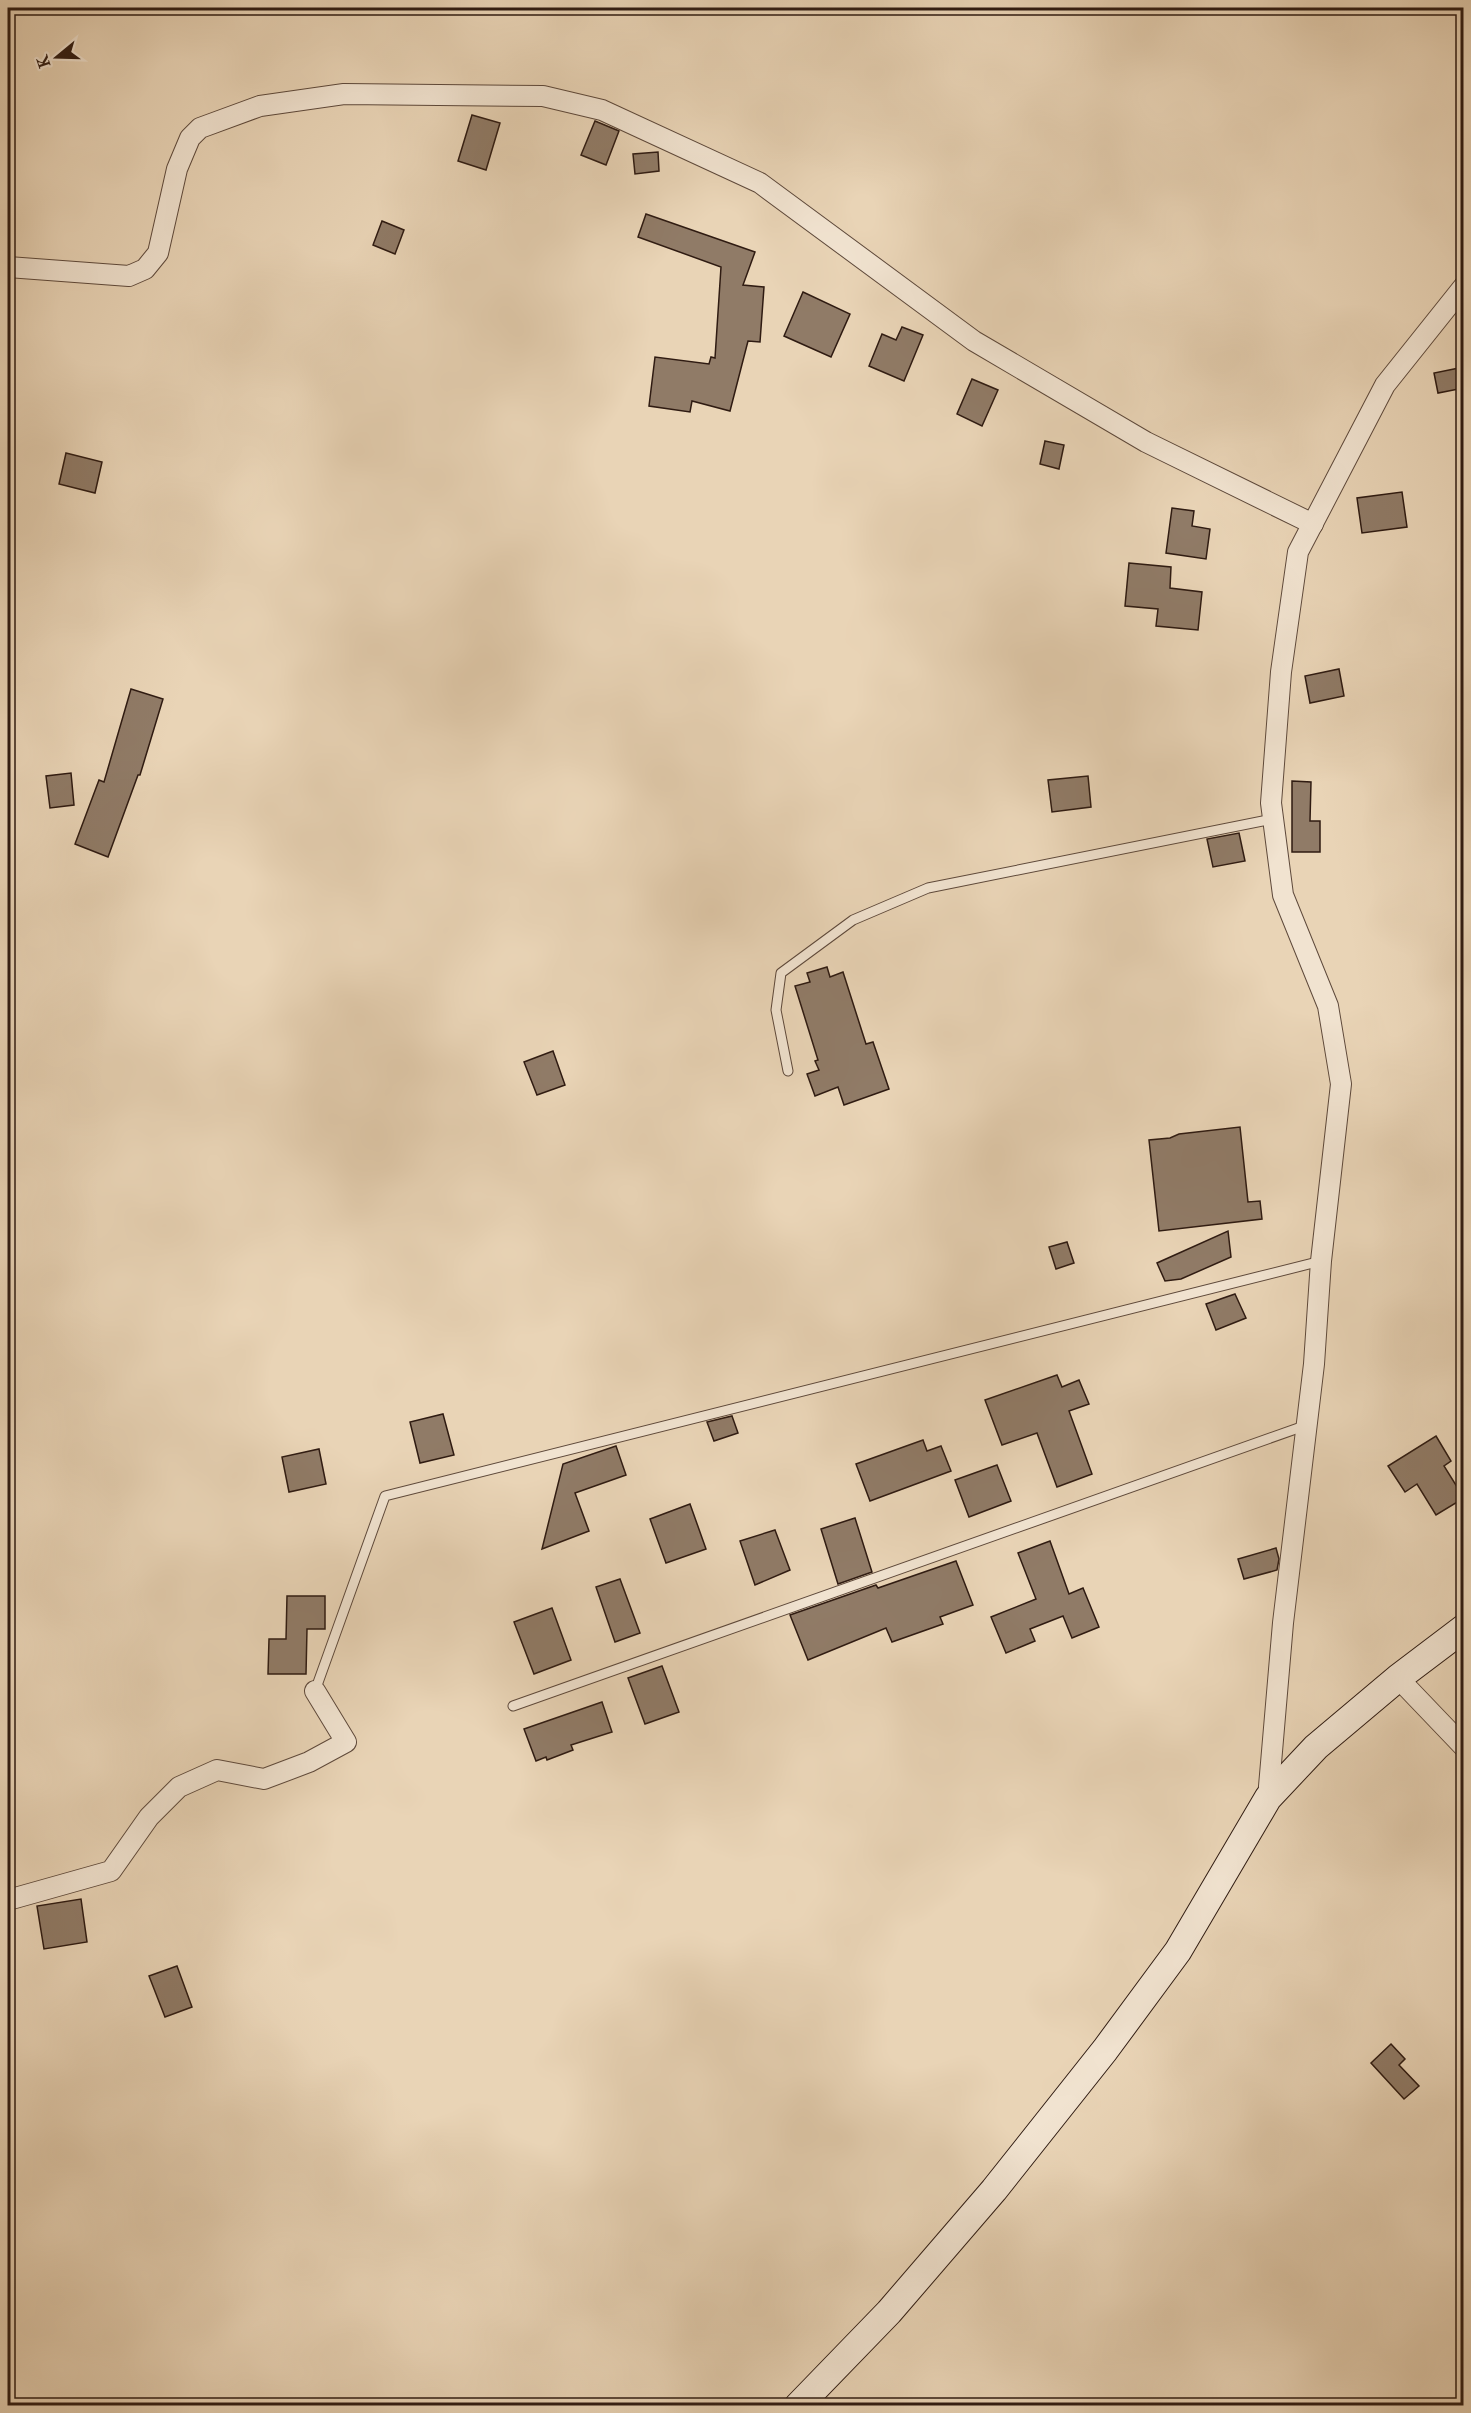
<svg xmlns="http://www.w3.org/2000/svg" width="1471" height="2413" font-family="'IM FELL French Canon',serif">
<style>
.building{fill:#907b67;stroke:#2f1b12;stroke-width:1.5}
.lines{fill:none;stroke-linecap:round;stroke-linejoin:round}
.lane-casing{stroke:#5e493b;stroke-width:11}
.street-casing{stroke:#5e493b;stroke-width:22}
.secondary-casing{stroke:#2f1b12;stroke-width:29}
.lane{stroke:#f1e3d0;stroke-width:9}
.street{stroke:#f1e3d0;stroke-width:20}
.secondary{stroke:#f1e3d0;stroke-width:27}
</style>
<rect width="100%" height="100%" fill="#e9d4b6"/>
<filter id="stains"><feTurbulence type="fractalNoise" baseFrequency=".00333" numOctaves="4"/><feColorMatrix values="0 0 0 0 .2 0 0 0 0 .09 0 0 0 0 .02 0 0 0 .5 -.17"/></filter>
<radialGradient id="worn" r=".72"><stop offset=".6" stop-color="#630" stop-opacity="0"/><stop offset="1" stop-color="#630" stop-opacity=".3"/></radialGradient>
<g class="building">
<path d="M472,115L500,123L486,170L458,161Z"/>
<path d="M595,121L619,131L606,165L581,155Z"/>
<path d="M658,152L659,171L635,174L633,154Z"/>
<path d="M646,214L755,252L743,285L764,287L760,342L748,341L730,411L692,401L690,412L649,406L655,357L709,364L711,357L715,358L721,267L638,237Z"/>
<path d="M382,221L404,230L395,254L373,245Z"/>
<path d="M803,292L850,314L831,357L784,336Z"/>
<path d="M902,327L923,335L904,381L869,366L882,334L896,340Z"/>
<path d="M1464,367V388L1438,393L1434,373Z"/>
<path d="M972,379L998,390L982,426L957,414Z"/>
<path d="M1045,441L1064,445L1059,469L1040,464Z"/>
<path d="M66,453L102,462L95,493L59,484Z"/>
<path d="M1402,492L1407,527L1362,533L1357,498Z"/>
<path d="M1172,508L1194,511L1192,526L1210,529L1206,559L1166,553Z"/>
<path d="M1129,563L1171,567L1170,588L1202,592L1198,630L1156,626L1158,609L1125,606Z"/>
<path d="M1339,669L1344,696L1310,703L1305,676Z"/>
<path d="M131,689L163,699L140,775H138L108,857L75,844L99,780L104,782Z"/>
<path d="M71,773L74,805L50,808L46,776Z"/>
<path d="M1088,776L1091,807L1052,812L1048,780Z"/>
<path d="M1292,781L1311,782L1310,821H1320V852H1292Z"/>
<path d="M1239,833L1245,861L1213,867L1207,839Z"/>
<path d="M827,967L830,977L843,972L866,1044L873,1042L889,1089L844,1105L838,1087L815,1096L807,1074L819,1070L815,1061L818,1060L795,986L810,982L807,973Z"/>
<path d="M553,1051L565,1085L537,1095L524,1062Z"/>
<path d="M1240,1127L1248,1202L1260,1201L1262,1219L1159,1231L1149,1140L1170,1138L1179,1134Z"/>
<path d="M1228,1231L1231,1257L1181,1279L1165,1281L1157,1263Z"/>
<path d="M1067,1242L1074,1263L1056,1269L1049,1247Z"/>
<path d="M1235,1294L1246,1318L1216,1330L1206,1304Z"/>
<path d="M1057,1375L1062,1387L1079,1380L1089,1404L1069,1411L1092,1474L1057,1487L1037,1433L1002,1445L985,1400Z"/>
<path d="M443,1414L454,1455L420,1463L410,1422Z"/>
<path d="M732,1416L738,1433L714,1441L707,1422Z"/>
<path d="M1436,1436L1451,1461L1444,1466L1464,1498L1436,1515L1417,1484L1405,1492L1388,1466Z"/>
<path d="M923,1440L927,1451L941,1446L951,1471L870,1501L856,1464Z"/>
<path d="M616,1446L626,1475L575,1493L589,1531L542,1549L563,1464Z"/>
<path d="M319,1449L326,1484L289,1492L282,1457Z"/>
<path d="M997,1465L1011,1501L969,1517L955,1480Z"/>
<path d="M690,1504L706,1549L666,1563L650,1519Z"/>
<path d="M855,1518L872,1572L838,1584L821,1529Z"/>
<path d="M775,1530L790,1570L755,1585L740,1541Z"/>
<path d="M1050,1541L1069,1594L1083,1588L1099,1627L1072,1638L1063,1616L1030,1629L1035,1641L1006,1653L991,1617L1036,1599L1018,1553Z"/>
<path d="M1276,1548L1279,1559L1277,1570L1244,1579L1238,1559Z"/>
<path d="M956,1561L973,1605L940,1617L943,1624L892,1642L886,1628L808,1660L790,1615L876,1585L878,1588Z"/>
<path d="M620,1579L640,1633L615,1642L596,1587Z"/>
<path d="M287,1596H325V1629H307L306,1674H268L269,1639H286Z"/>
<path d="M552,1608L571,1660L534,1674L514,1622Z"/>
<path d="M662,1666L679,1712L645,1724L628,1678Z"/>
<path d="M602,1702L612,1732L571,1745L573,1750L547,1760L546,1757L536,1761L524,1729Z"/>
<path d="M81,1899L87,1942L44,1949L37,1906Z"/>
<path d="M177,1966L192,2007L165,2017L149,1976Z"/>
<path d="M1391,2044L1405,2059L1399,2065L1419,2086L1404,2099L1371,2063Z"/>
</g>
<g class="lines">
<defs>
<g id="lane">
<path d="M788,1071L776,1010L781,973L853,920L928,888L1273,819"/>
<path d="M315,1691L385,1496L1321,1261"/>
<path d="M513,1706L1307,1425"/>
</g>
<g id="street">
<path d="M8,267L129,276L145,269L158,253L177,169L190,138L200,128L260,106L344,94L543,96L602,110L760,183L974,341L1146,442L1313,524"/>
<path d="M1398,1678L1464,1747"/>
<path d="M1268,1798L1283,1623L1314,1364L1321,1261L1341,1084L1328,1006L1283,895L1271,803L1281,672L1298,552L1385,385L1464,286"/>
<path d="M8,1900L111,1871L149,1817L179,1787L217,1770L264,1779L309,1762L346,1742L315,1691"/>
</g>
<path id="secondary" d="M798,2406L889,2312L994,2190L1105,2050L1178,1951L1268,1798L1316,1747L1398,1678L1464,1628"/>
</defs>
<use href="#lane" class="lane-casing"/>
<use href="#street" class="street-casing"/>
<use href="#secondary" class="secondary-casing"/>
<use href="#lane" class="lane"/>
<use href="#street" class="street"/>
<use href="#secondary" class="secondary"/>
</g>
<rect width="1471" height="2413" fill="none" stroke="#e9d4b6" stroke-width="30"/>
<rect x="9" y="9" width="1453" height="2395" fill="none" stroke="#2f1b12" stroke-width="3"/>
<rect x="15" y="15" width="1441" height="2383" fill="none" stroke="#2f1b12" stroke-width="1.5"/>
<g transform="translate(57 57) rotate(251)" stroke="#f1e3d0" stroke-width="4.5" paint-order="stroke">
<path d="M0-4.5L10 22L0 15L-10 22Z" fill="#2f1b12"/>
<text y="-9" font-size="16" font-weight="bold" text-anchor="middle" fill="#2f1b12">K</text>
</g>
<rect width="100%" height="100%" filter="url(#stains)"/>
<rect width="100%" height="100%" fill="url(#worn)"/>
</svg>
